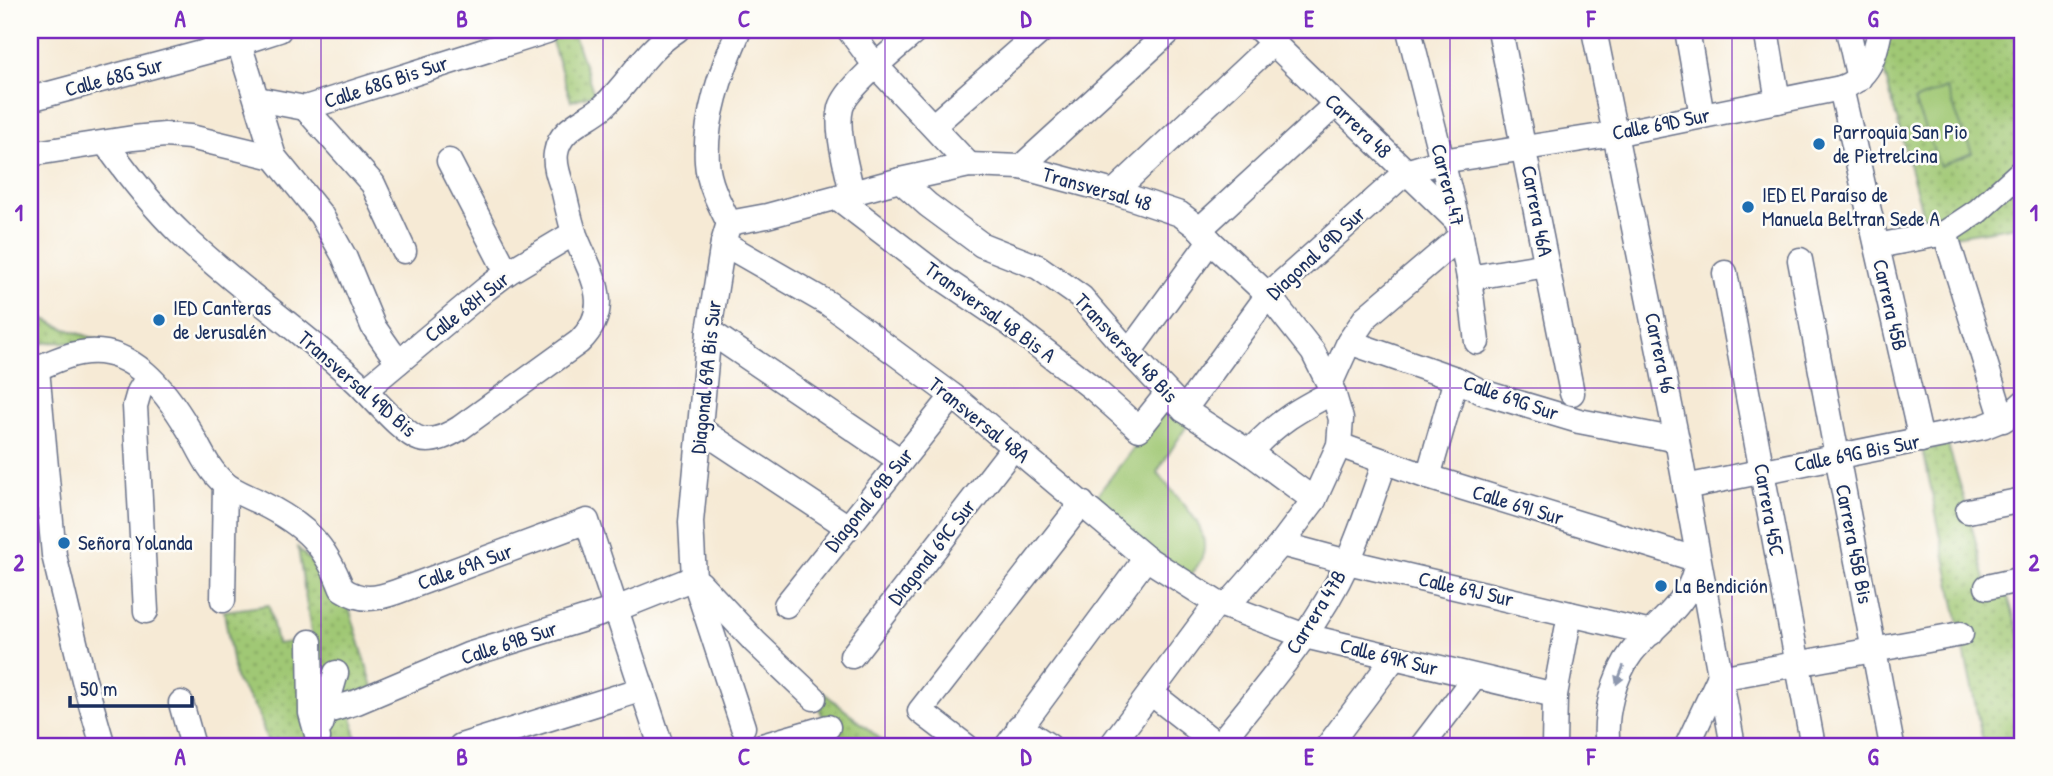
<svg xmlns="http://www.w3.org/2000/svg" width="2053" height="776" font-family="'Patrick Hand',sans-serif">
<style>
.grass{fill:url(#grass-dots);stroke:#5e7c69;stroke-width:2}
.green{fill:#a0c874;stroke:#5e7c69;stroke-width:2}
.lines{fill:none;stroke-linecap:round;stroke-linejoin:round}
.minor-casing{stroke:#687088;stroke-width:27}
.minor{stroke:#fff;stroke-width:24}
.oneway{fill:#8d97ae}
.grid{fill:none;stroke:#7b2cbf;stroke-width:2;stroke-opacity:0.55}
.poi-dot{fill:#1f6fb2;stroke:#fdfcf7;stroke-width:2.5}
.labels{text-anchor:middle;stroke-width:5;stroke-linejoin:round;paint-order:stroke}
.street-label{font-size:21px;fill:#1b2f5e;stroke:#fdfcf7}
.poi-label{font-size:21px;fill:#1b2f5e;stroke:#fdfcf7;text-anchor:start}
.neatline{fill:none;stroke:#7b2cbf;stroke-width:2.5}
.grid-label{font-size:23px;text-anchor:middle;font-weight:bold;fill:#7b2cbf}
</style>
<defs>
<pattern id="grass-dots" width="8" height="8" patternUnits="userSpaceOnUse" patternTransform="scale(1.75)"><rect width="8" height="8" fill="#a0c874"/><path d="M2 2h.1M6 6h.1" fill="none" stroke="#82a362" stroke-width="1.8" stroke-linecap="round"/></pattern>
</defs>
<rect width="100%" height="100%" fill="#fdfcf7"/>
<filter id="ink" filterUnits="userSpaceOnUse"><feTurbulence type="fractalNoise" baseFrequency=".0143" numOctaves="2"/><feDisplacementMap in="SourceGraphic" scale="14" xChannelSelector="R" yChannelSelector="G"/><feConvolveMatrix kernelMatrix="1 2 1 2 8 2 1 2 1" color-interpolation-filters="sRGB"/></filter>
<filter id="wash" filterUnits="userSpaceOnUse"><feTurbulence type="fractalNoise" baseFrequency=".00686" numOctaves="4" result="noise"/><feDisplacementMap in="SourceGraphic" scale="28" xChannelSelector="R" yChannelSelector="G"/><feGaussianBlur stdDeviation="1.57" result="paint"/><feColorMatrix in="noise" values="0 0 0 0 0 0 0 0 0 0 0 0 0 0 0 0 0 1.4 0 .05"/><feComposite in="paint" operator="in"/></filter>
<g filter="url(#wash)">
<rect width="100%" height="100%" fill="#f6ead5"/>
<g class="grass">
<path d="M1890,30H2023V225L1954,236L1926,227L1881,60Z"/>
<path d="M573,32L594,94L571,101L551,39Z"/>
<path d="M30,312L63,328L114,345L52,342L30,345Z"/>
<path d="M1948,445L1968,511L1987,587L2004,584L2023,647V734L1983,742L1923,450Z"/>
<path d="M298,548L346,598L373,687L349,696L357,746H269L258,712L235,678L224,611L269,605L277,644L312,639Z"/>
<path d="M824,693L889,746H837L814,698Z"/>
</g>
<g class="green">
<path d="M1946,88L1972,153L1940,166L1914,101Z"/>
<path d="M1166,406L1188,424L1157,472C1173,496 1214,526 1202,558C1199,565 1193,571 1189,577L1091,503Z"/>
</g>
</g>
<g filter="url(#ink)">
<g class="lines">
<defs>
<g id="minor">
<path d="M235,30L274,157L321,215L344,256L373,326L398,362"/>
<path d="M739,30C722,69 704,118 707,162C708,183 720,205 729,223L723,243L709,331L691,522L694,578L743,727"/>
<path d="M849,30L876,66L969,165"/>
<path d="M1260,30L1457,221"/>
<path d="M1409,30L1461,236L1469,278L1477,342"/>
<path d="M1500,30L1572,393"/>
<path d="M1594,30L1677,440L1733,746"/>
<path d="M1687,30L1702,116"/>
<path d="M1766,30L1778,101"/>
<path d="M1848,30L1859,79"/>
<path d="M1841,88L1921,440"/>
<path d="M30,99L239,43L279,30"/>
<path d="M257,99L305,108L547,31"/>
<path d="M305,108L373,184L404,251"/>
<path d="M934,125L1042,30"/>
<path d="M106,144C129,176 152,206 181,234C236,287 301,330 357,382C371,395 403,434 420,439C434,443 449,435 460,428L579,342C616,306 590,274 575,235C570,221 567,205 563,189C559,178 554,165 556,153C560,127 587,121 604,106C631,81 644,51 677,30"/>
<path d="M30,154L133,138L165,135L190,137L274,157"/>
<path d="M449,161L507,273"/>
<path d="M1021,167L1171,30"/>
<path d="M900,180L928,205L982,245L1038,267L1081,297L1129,352L1184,410L1249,452L1314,500"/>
<path d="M1114,192L1273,43"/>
<path d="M852,194C848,171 835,131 841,108C847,86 899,46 917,30"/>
<path d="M838,198L942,278L1010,324L1094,389L1139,429L1167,394"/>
<path d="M729,223L767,216L900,180L969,165L1021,167L1114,192L1180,214L1200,229L1210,241L1268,295L1313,352L1333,392L1341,419L1339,445L1314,500L1281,544L1227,606"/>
<path d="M1200,229L1336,104"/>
<path d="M1945,233L2003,420"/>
<path d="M723,243L829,304L953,396L1146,558L1217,603L1305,636L1555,695"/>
<path d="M1877,246L1945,233L1978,211L2023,170"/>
<path d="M1800,260L1892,746"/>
<path d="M1725,273L1813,746"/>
<path d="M1469,278L1547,265"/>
<path d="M709,331L901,461"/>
<path d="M1349,342L1456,379L1482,392L1579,421L1677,440"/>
<path d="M1129,352L1210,241"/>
<path d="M37,369L54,555L84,680L103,746"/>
<path d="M30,371C47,365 62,356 80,353C131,343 166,391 189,430C199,447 208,470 224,483C234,492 250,497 261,503C305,525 325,544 342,589C362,602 376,599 396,592L587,521L661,746"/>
<path d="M1330,384L1349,342L1366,317L1461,236"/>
<path d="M365,390L486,289L507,273L574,233"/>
<path d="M1184,410L1268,295L1406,172L1442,161L1614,134L1841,88C1869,78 1875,56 1880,30"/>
<path d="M700,429L848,527"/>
<path d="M1339,445L1428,477L1698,560C1695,570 1693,582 1687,591C1673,615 1649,631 1632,652C1614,675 1603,717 1608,746"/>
<path d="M1249,452C1279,421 1296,411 1333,392"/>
<path d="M1428,477L1456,379"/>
<path d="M1685,487L1983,427L2008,417L2023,403"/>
<path d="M1968,511L2023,500"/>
<path d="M1281,544L1348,562L1651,633"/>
<path d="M700,583L755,642L814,698"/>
<path d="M1987,587L2023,579"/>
<path d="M223,600L225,484"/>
<path d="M786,605L953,396"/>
<path d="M146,611L135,406L139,392L148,377"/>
<path d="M310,642L311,713L318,738"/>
<path d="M852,656L1013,448"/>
<path d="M1719,678L1961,634"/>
<path d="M1151,693L1219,746"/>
<path d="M181,703L193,746"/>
<path d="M324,712L357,702L468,655L616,609L694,578"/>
<path d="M321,725L336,673"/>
<path d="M1019,727L1049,746"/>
<path d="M461,746L643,689"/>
<path d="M762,746L828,727"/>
<path d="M966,746L920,711L1082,503"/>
<path d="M1007,746L1146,558"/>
<path d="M1111,746L1217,603"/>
<path d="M1218,746C1264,688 1316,631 1347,563C1362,530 1373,495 1385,462"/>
<path d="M1328,746L1394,658"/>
<path d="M1422,746L1474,678"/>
<path d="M1554,746L1555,695L1570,614"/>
<path d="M1687,746L1719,678"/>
</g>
</defs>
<use href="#minor" class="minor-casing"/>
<use href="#minor" class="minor"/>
</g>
<defs><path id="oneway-solid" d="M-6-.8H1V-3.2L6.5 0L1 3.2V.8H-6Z" transform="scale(1.75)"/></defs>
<use class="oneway" href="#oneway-solid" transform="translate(1620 675) rotate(111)"/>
</g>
<path class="grid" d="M321,30V746M603,30V746M885,30V746M1168,30V746M1450,30V746M1732,30V746M30,388H2023"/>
<g class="poi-dot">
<circle cx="1819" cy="144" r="7"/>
<circle cx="1748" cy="207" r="7"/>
<circle cx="159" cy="320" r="7"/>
<circle cx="64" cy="543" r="7"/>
<circle cx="1661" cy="586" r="7"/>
</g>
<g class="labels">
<g class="street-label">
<text transform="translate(114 77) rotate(-15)" y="7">Calle 68G Sur</text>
<text transform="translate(386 82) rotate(-18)" y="7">Calle 68G Bis Sur</text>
<text transform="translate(1661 124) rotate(-11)" y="7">Calle 69D Sur</text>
<text transform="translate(1358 126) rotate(44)" y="7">Carrera 48</text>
<text transform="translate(1448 185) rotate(76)" y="7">Carrera 47</text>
<text transform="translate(1097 189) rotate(16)" y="7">Transversal 48</text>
<text transform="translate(1537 211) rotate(79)" y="7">Carrera 46A</text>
<text transform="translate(1316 253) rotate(-43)" y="7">Diagonal 69D Sur</text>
<text transform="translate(1890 305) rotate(77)" y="7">Carrera 45B</text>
<text transform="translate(467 307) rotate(-38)" y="7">Calle 68H Sur</text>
<text transform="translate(990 312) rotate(36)" y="7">Transversal 48 Bis A</text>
<text transform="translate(1126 348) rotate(47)" y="7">Transversal 48 Bis</text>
<text transform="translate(1660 353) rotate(78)" y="7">Carrera 46</text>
<text transform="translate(706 377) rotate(-84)" y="7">Diagonal 69A Bis Sur</text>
<text transform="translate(357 384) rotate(41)" y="7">Transversal 49D Bis</text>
<text transform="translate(1511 398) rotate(19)" y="7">Calle 69G Sur</text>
<text transform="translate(979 420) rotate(39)" y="7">Transversal 48A</text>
<text transform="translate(1857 453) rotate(-11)" y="7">Calle 69G Bis Sur</text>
<text transform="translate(869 500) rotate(-51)" y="7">Diagonal 69B Sur</text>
<text transform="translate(1518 505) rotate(17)" y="7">Calle 69I Sur</text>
<text transform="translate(1769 510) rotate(80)" y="7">Carrera 45C</text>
<text transform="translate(1854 544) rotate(79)" y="7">Carrera 45B Bis</text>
<text transform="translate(932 552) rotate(-52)" y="7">Diagonal 69C Sur</text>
<text transform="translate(465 567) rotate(-20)" y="7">Calle 69A Sur</text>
<text transform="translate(1466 589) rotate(13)" y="7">Calle 69J Sur</text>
<text transform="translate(1316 612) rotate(-58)" y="7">Carrera 47B</text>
<text transform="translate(509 643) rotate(-18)" y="7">Calle 69B Sur</text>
<text transform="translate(1389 657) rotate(14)" y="7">Calle 69K Sur</text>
</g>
<g class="poi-label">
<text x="1833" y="139">Parroquia San Pio<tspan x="1833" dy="24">de Pietrelcina</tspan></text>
<text x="1762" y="202">IED El Paraíso de<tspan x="1762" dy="24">Manuela Beltran Sede A</tspan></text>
<text x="173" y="315">IED Canteras<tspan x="173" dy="24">de Jerusalén</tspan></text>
<text x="78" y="550">Señora Yolanda</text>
<text x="1675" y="593">La Bendición</text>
</g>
</g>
<rect width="2053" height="776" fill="none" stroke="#fdfcf7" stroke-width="77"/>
<path d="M70 696v10h122v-10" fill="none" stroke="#1b2f5e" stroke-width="3.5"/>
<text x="80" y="696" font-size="21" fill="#1b2f5e" stroke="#fdfcf7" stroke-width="5" paint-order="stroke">50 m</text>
<rect x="38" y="38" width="1976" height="700" class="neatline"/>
<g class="grid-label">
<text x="180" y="27">A</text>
<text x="462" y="27">B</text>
<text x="744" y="27">C</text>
<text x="1026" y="27">D</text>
<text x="1309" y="27">E</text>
<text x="1591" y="27">F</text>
<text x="1873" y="27">G</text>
<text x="19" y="221">1</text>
<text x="2034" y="221">1</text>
<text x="19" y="571">2</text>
<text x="2034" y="571">2</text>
<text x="180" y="765">A</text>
<text x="462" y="765">B</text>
<text x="744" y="765">C</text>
<text x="1026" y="765">D</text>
<text x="1309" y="765">E</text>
<text x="1591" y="765">F</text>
<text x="1873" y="765">G</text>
</g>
</svg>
